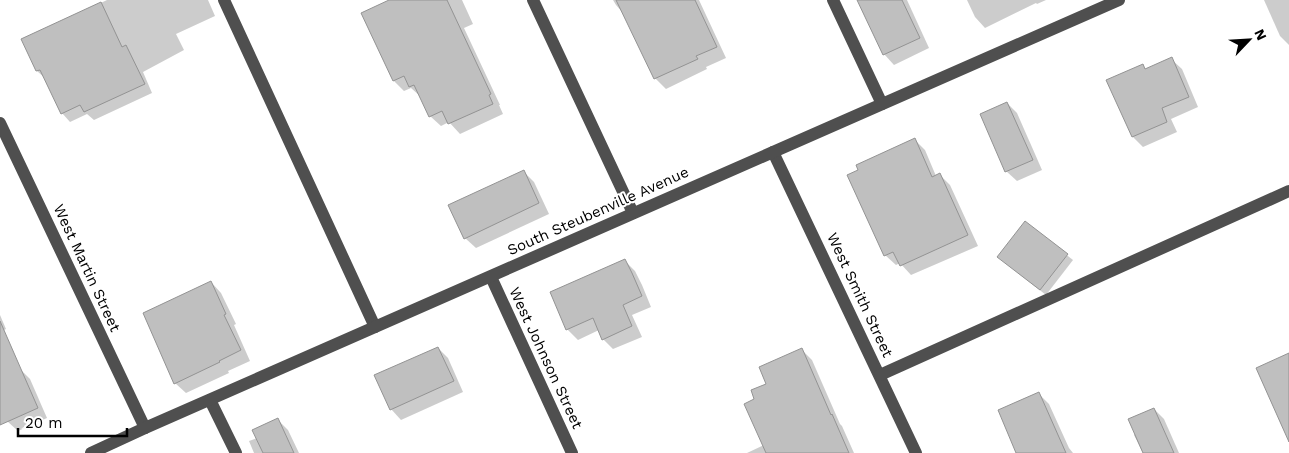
<svg xmlns="http://www.w3.org/2000/svg" width="1289" height="453" font-family="'Work Sans',sans-serif">
<style>
.shadow{fill:#0003}
.building{fill:#bfbfbf;stroke:#939393}
.lines{fill:none;stroke-linecap:round;stroke-linejoin:round}
.minor{stroke:#4f4f4f;stroke-width:12}
.labels{text-anchor:middle;stroke-width:4;stroke-linejoin:round;paint-order:stroke}
.street-label{font-size:15px;fill:#000;stroke:#fff}
</style>
<rect width="100%" height="100%" fill="#fff"/>
<g class="shadow">
<path d="M107,0H208L215,16L176,34L184,50L143,72L152,93L94,120L87,114L70,122L62,113L46,79L37,71L23,40Z"/>
<path d="M392,0H462L473,24L464,28L500,105H499L503,114L460,134L449,122L441,126L430,116L421,97L411,88L404,91L394,81L363,14Z"/>
<path d="M613,0H699L726,58L706,67L707,69L666,89L655,78L623,13L616,5Z"/>
<path d="M858,0H907L929,48L894,65L884,54Z"/>
<path d="M967,0H1046L1037,4L1036,3L985,28L975,17Z"/>
<path d="M1264,0H1289V45L1280,36Z"/>
<path d="M1171,59L1182,69L1198,107L1171,119L1177,132L1143,147L1133,137L1142,66L1146,70Z"/>
<path d="M1007,103L1017,113L1042,170L1017,181L1006,171Z"/>
<path d="M915,140L925,150L936,176L940,175L950,185L978,246L911,275L900,263L896,265L885,255Z"/>
<path d="M523,171L534,182L549,214L476,248L465,238Z"/>
<path d="M1026,223L1073,260L1046,295L1004,262Z"/>
<path d="M625,261L635,271L642,285L651,307L632,315L642,337L613,349L603,339L599,330L578,340L567,329Z"/>
<path d="M211,282L221,293L236,324L234,325L250,361L228,371L229,373L186,393L175,383Z"/>
<path d="M0,315L6,329L0,332Z"/>
<path d="M438,348L448,358L463,392L401,420L391,409Z"/>
<path d="M802,350L812,360L840,424L842,426L854,453H747L764,445L756,400L767,384Z"/>
<path d="M20,369L30,379L47,418L18,431L7,421L0,405V378Z"/>
<path d="M1039,394L1049,404L1069,448L1073,453H1020Z"/>
<path d="M1154,409L1164,419L1179,453H1143L1134,435Z"/>
<path d="M278,420L288,430L299,453H254L249,441L257,438Z"/>
</g>
<g class="building">
<path d="M389,0H447L491,94L489,95L493,104L448,124L442,111L429,117L414,85L409,87L404,76L393,81L361,13Z"/>
<path d="M616,0H695L717,47L696,56L698,59L654,79Z"/>
<path d="M857,0H902L920,38L883,55Z"/>
<path d="M101,2L122,47L126,45L145,84L84,112L80,105L61,114L40,70L36,71L21,39Z"/>
<path d="M1172,57L1189,97L1162,108L1167,122L1132,137L1106,80L1143,64L1145,69Z"/>
<path d="M1007,102L1033,160L1005,172L980,114Z"/>
<path d="M915,138L932,177L940,173L968,235L900,266L893,252L884,256L847,175L858,170L856,165Z"/>
<path d="M524,170L539,203L464,239L448,205Z"/>
<path d="M1025,221L1068,254L1040,290L997,257Z"/>
<path d="M625,259L632,273L642,296L623,305L632,326L602,340L593,318L566,330L550,292Z"/>
<path d="M211,281L226,314L224,315L241,350L219,361L220,362L174,384L143,313Z"/>
<path d="M0,321L38,408L0,425Z"/>
<path d="M438,347L454,381L390,410L374,375Z"/>
<path d="M802,348L831,415L832,414L849,453H766L744,404L754,399L751,390L766,384L759,367Z"/>
<path d="M1289,353V442L1256,368Z"/>
<path d="M1039,392L1066,453H1016L998,410Z"/>
<path d="M1154,408L1174,453H1143L1128,419Z"/>
<path d="M278,418L294,453H263L252,430Z"/>
</g>
<g class="lines">
<g class="minor">
<path d="M224,0L375,327"/>
<path d="M533,0L633,213"/>
<path d="M833,0L882,104"/>
<path d="M0,123L145,428"/>
<path d="M773,152L916,453"/>
<path d="M491,277L572,453"/>
<path d="M880,375L1289,191"/>
<path d="M210,400L236,453"/>
<path d="M91,453L145,428L1119,0"/>
</g>
</g>
<g class="labels">
<g class="street-label">
<text transform="translate(598 211) rotate(-24)" y="5">South Steubenville Avenue</text>
<text transform="translate(87 268) rotate(65)" y="5">West Martin Street</text>
<text transform="translate(860 295) rotate(65)" y="5">West Smith Street</text>
<text transform="translate(546 358) rotate(65)" y="5">West Johnson Street</text>
</g>
</g>
<g transform="translate(1249 40) rotate(65)" stroke="#ffffff" stroke-width="4" paint-order="stroke">
<path d="M0-4L9 19L0 12L-9 19Z" fill="#000000"/>
<text y="-8" font-size="14" font-weight="bold" text-anchor="middle" fill="#000000">N</text>
</g>
<path d="M18 428v8h109v-8" fill="none" stroke="#000000" stroke-width="2.5"/>
<text x="25" y="428" font-size="15" fill="#000000" stroke="#ffffff" stroke-width="4" paint-order="stroke">20 m</text>
</svg>
